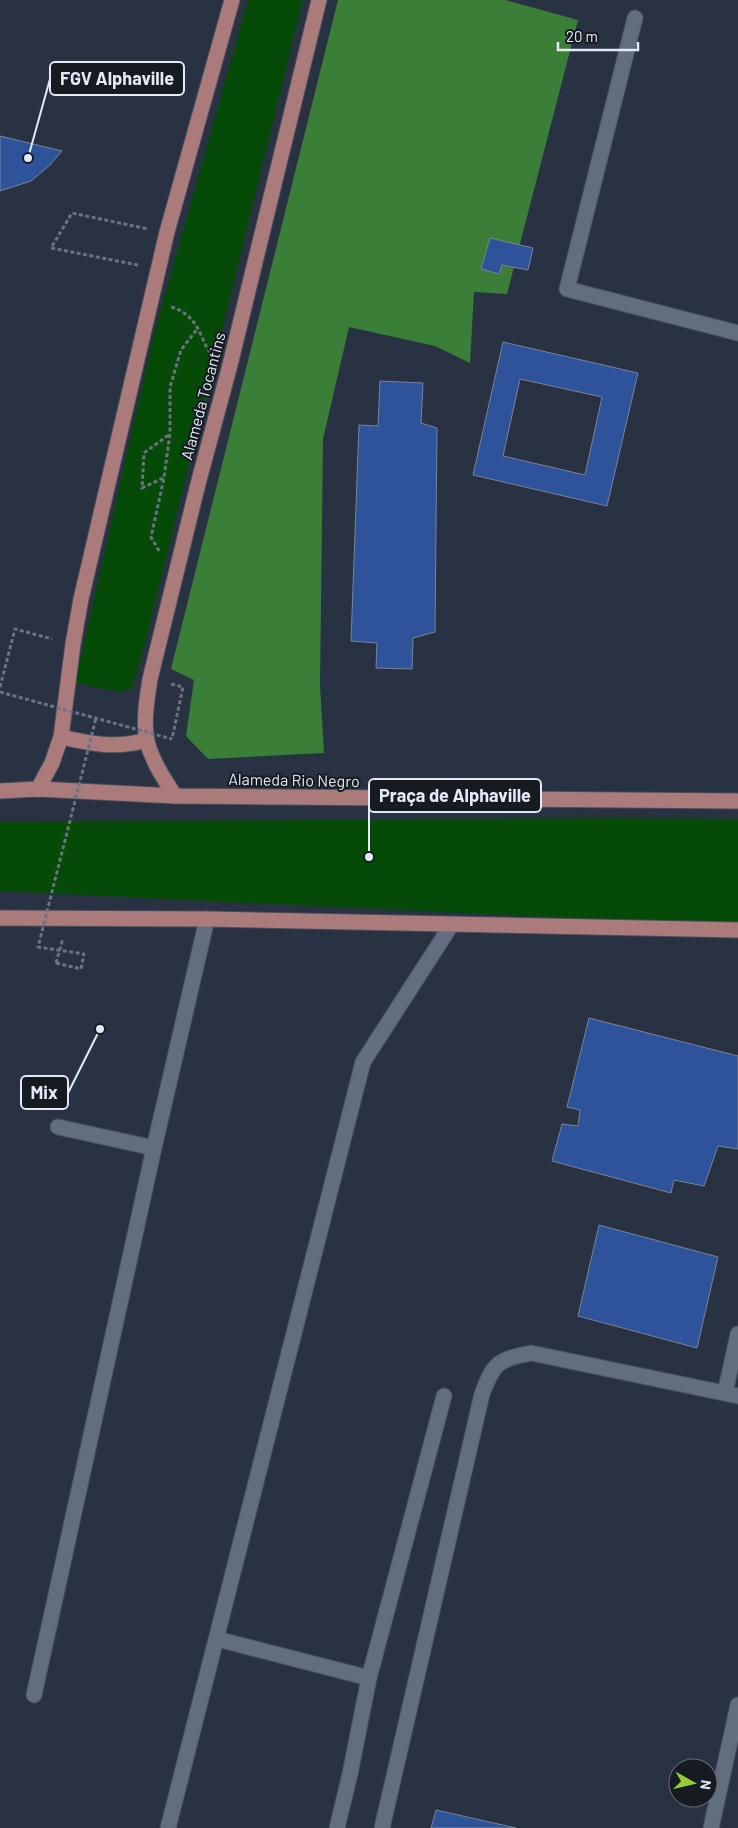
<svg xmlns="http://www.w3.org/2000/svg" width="738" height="1828" font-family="Barlow,sans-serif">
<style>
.green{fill:#054a06}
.forest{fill:#3b7e38}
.building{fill:#2e539a;stroke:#798497;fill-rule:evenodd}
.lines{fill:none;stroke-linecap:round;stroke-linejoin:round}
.minor-casing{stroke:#48505e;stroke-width:17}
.major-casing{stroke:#48505e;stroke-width:17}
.path{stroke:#6b7382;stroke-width:3;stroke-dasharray:4 2.5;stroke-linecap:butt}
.minor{stroke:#626d80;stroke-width:15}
.major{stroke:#ab7b7c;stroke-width:15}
.path-bridge{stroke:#6b7382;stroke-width:3;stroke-dasharray:4 2.5;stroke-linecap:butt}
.labels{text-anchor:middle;stroke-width:4;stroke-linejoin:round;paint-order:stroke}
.street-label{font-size:16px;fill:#e3eaf5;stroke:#161a21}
.leader{fill:none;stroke:#e3eaf5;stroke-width:2}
.callout-dot{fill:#e3eaf5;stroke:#161a21;stroke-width:2}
.callout{fill:#161a21;stroke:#e3eaf5;stroke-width:2}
.callout-label{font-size:18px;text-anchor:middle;font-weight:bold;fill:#e3eaf5}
</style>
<rect width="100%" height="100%" fill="#293243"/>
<g class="green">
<path d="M248,0H303L145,644L132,689L121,692L75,683L154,334Z"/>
<path d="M612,818L738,819V926L0,891V822Z"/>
</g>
<path class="forest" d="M338,0H505L578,20L507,294L474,292L470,363L435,346L349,327L323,439L320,686L324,753L208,759L186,736L194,680L171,669Z"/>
<g class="building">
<path d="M0,136L62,151L50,165L31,181L0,191Z"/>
<path d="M490,238L533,248L528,270L502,265L499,274L481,269Z"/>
<path d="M503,342L638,373L607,506L473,475ZM520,379L602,397L585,475L503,456Z"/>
<path d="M380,381L423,383L421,423L437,428L435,632L413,638L412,669L376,668L377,643L351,641L359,425L378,426Z"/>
<path d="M589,1018L738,1056V1149L718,1146L704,1186L674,1180L671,1193L552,1161L562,1124L578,1126L580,1110L567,1107Z"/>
<path d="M599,1225L718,1257L697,1348L578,1316Z"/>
<path d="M436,1810L516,1828H431Z"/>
</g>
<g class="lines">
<defs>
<g id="minor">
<path d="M635,18L567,289L738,333"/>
<path d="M58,1127L154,1148"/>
<path d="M725,1393L738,1334"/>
<path d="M217,1639L369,1678"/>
<path d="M34,1695L154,1148L207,919"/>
<path d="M168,1828L363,1062L452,924"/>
<path d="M337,1828L350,1774L369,1678L444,1396"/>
<path d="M382,1828L482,1394C494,1362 498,1360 531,1353L738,1396"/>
<path d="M711,1828L738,1705"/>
</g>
<g id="major">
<path d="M61,737C93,744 115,749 147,740"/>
<path d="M38,789L52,763L61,737L73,644L81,599L167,232L232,0"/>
<path d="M0,791L38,789L175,796L738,801"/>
<path d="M175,796C164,779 152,761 147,741C143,721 147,699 150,679L198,484L230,365L319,0"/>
<path d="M0,918L207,919L738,930"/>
</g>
</defs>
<use href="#minor" class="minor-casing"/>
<use href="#major" class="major-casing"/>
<g class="path">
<path d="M138,265L51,248L72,213L148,229"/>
<path d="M171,307C186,311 195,321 201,335C204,341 206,348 211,353"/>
<path d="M163,478L142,488L144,453L170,434"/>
<path d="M159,551L151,537L164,478L170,433V387L181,350L198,328"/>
<path d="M171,684L183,687L172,739"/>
<path d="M0,687L15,629L52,639"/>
<path d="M56,963L63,938"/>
</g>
<use href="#minor" class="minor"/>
<use href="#major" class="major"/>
<g class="path-bridge">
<path d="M0,692L172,739"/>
<path d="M56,963L81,969L84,954L38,947L96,718"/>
</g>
</g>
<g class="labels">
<g class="street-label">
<text transform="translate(203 396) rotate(-75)" y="6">Alameda Tocantins</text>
<text transform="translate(294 780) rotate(1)" y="6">Alameda Rio Negro</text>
</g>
</g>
<path class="leader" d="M28 158L50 79M369 857L369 796M100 1029L68 1093"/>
<g class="callout-dot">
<circle cx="28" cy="158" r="5"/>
<circle cx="369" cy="857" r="5"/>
<circle cx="100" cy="1029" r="5"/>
</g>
<g class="callout">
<rect x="50" y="62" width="134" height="33" rx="5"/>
<rect x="369" y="779" width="172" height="33" rx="5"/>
<rect x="21" y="1076" width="47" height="33" rx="5"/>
</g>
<g class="callout-label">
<text x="117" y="85">FGV Alphaville</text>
<text x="455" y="802">Praça de Alphaville</text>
<text x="44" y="1099">Mix</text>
</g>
<g transform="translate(693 1783) rotate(98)"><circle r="24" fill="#161a21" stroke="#686d76"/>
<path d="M0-4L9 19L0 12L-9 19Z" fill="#96cc39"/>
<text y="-8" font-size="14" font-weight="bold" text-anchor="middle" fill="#e3eaf5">N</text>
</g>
<path d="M558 42v8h80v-8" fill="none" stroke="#e3eaf5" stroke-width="2.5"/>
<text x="566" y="42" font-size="15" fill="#e3eaf5" stroke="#161a21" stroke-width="4" paint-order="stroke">20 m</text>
</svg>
